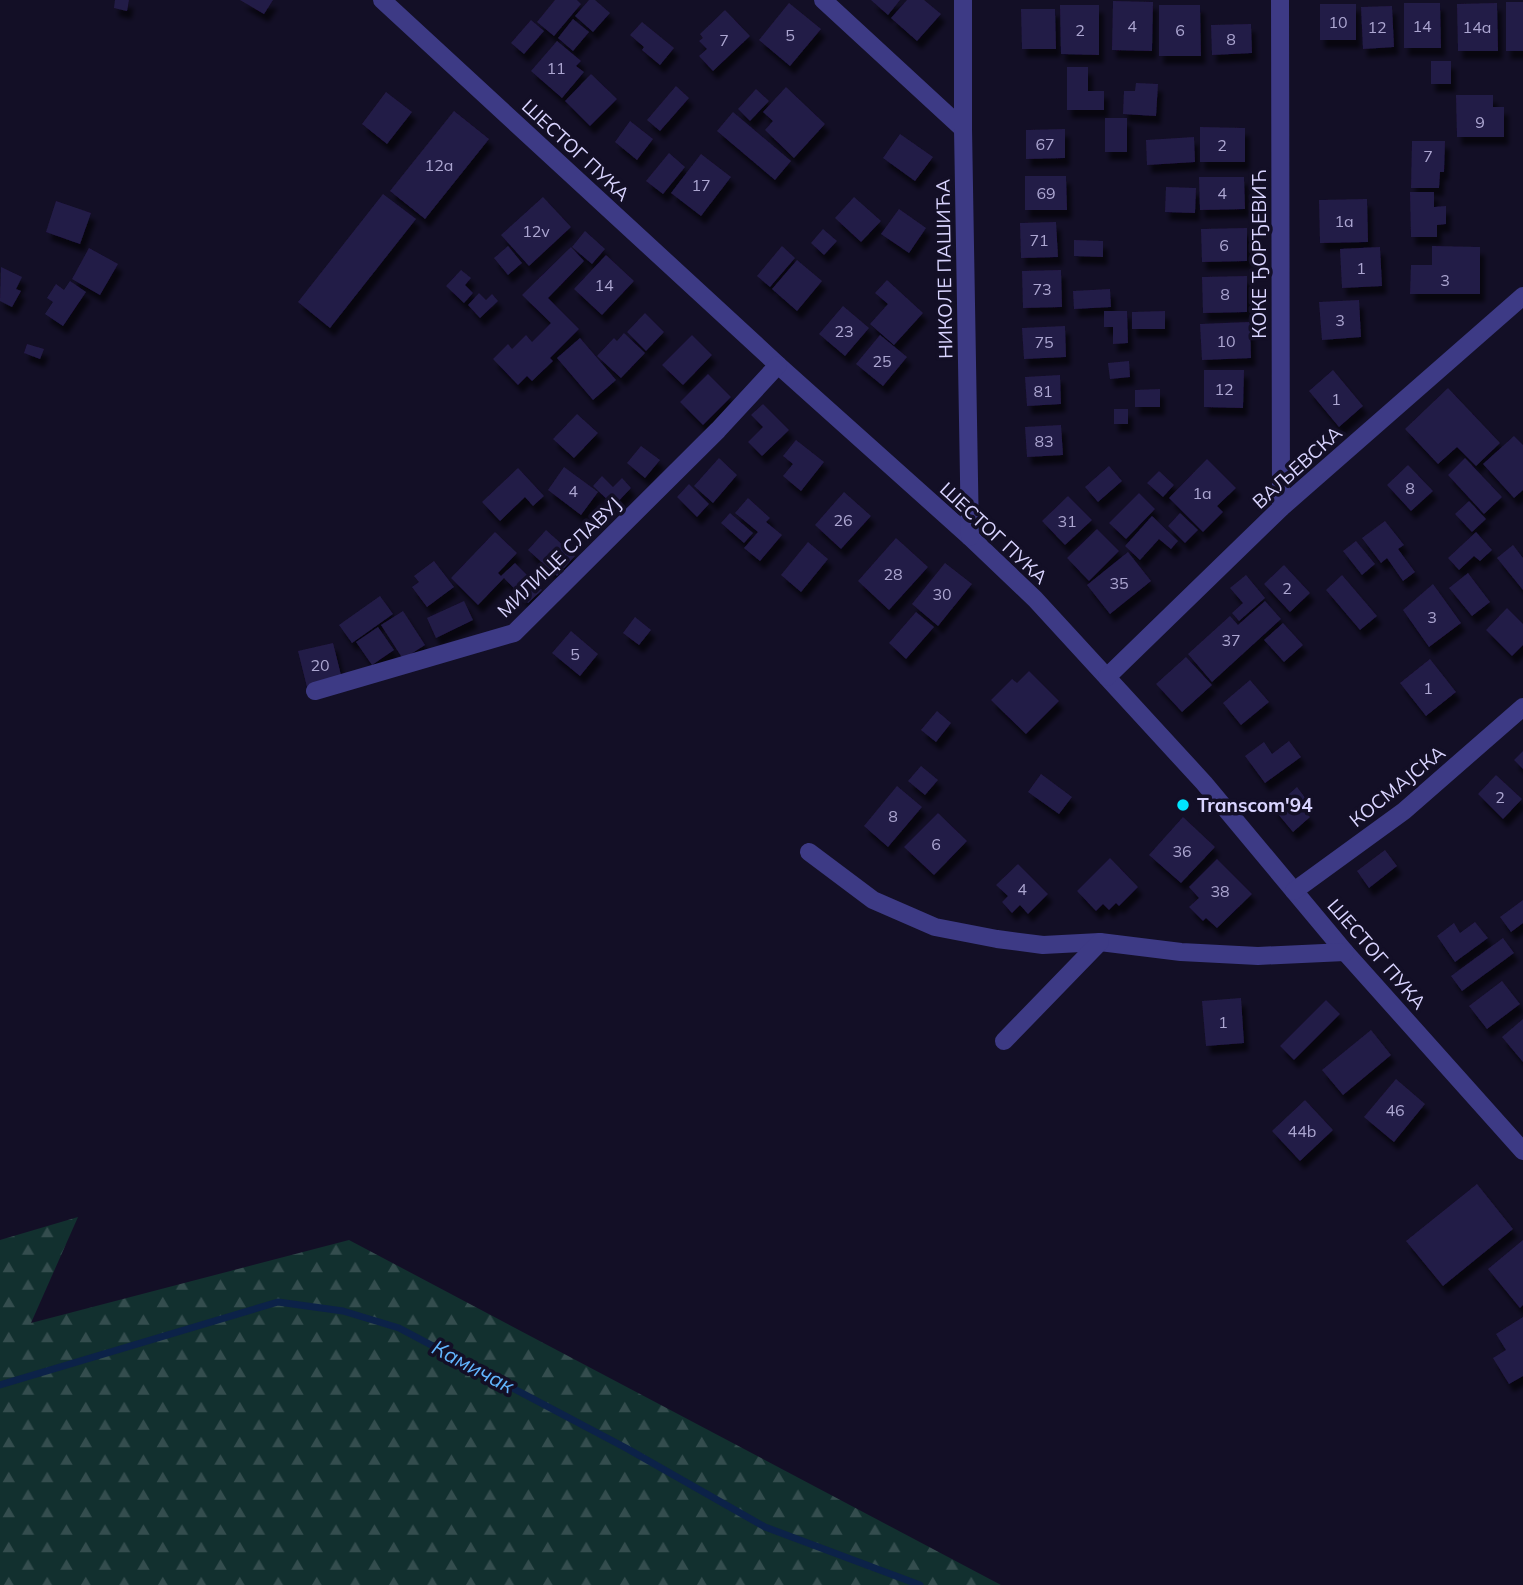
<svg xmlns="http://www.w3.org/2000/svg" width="1523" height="1585" font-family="Mulish,sans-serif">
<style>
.forest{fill:url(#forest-firs)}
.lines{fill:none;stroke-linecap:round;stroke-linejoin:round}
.stream{stroke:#0c2248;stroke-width:7}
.building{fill:#241b47;filter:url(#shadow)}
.minor{stroke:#3d3a85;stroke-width:18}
.poi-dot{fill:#00e5ff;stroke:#130f26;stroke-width:2.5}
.labels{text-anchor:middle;stroke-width:7;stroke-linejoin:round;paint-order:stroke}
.number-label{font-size:16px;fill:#aca6d1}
.street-label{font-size:19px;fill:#d9d4ff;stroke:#130f26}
.poi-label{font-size:19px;font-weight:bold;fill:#d9d4ff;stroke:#130f26;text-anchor:start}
.water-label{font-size:21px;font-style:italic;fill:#62b6ff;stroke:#130f26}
</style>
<defs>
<pattern id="forest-firs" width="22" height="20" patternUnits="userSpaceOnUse" patternTransform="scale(1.75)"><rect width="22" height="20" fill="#12302f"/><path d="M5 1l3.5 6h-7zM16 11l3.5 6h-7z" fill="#344d4e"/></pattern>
<filter id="shadow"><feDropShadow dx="4.5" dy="8" stdDeviation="2" flood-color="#0009"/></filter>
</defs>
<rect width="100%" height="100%" fill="#130f26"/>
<path class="forest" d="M78,1217L31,1323L349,1240L1001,1585H0V1240Z"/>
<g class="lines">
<path class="stream" d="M0,1385L278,1302L343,1311L399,1328L626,1448L765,1527L920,1585"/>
</g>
<g class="building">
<path d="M115,0H129L127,11L114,8Z"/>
<path d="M240,0H273L264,14Z"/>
<path d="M555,0H577L581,4L554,36L537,22Z"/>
<path d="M589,0H595L610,13L593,32L575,16Z"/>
<path d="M871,0H900L888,15Z"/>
<path d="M907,0H924L941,14L917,41L891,18Z"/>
<path d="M1113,1L1153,2L1152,51L1112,50Z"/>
<rect x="1506" y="2" width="17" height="49"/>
<path d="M789,3L821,29L790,66L759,40Z"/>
<path d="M1404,3H1440L1441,48H1404Z"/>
<path d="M1497,3L1498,51H1458L1457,4Z"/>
<rect x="1320" y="4" width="36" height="36"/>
<path d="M1060,5H1099V55L1061,54Z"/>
<path d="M1159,5H1200L1201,56H1159Z"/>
<path d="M1392,6L1394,47L1363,49L1361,7Z"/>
<path d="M1021,9H1055L1056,49H1022Z"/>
<path d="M725,10L750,36L713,71L699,56L707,49L699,41L703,38L700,34Z"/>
<path d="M573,19L589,32L573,51L558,38Z"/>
<path d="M531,20L544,31L524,54L511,43Z"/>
<path d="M642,22L674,48L660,65L642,50L644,47L630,35Z"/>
<path d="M1251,24L1252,53L1212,55L1211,25Z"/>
<path d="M557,41L581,61L576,66L584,72L562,98L531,71Z"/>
<rect x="1431" y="61" width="20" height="23"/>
<path d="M1067,67H1088V91H1104V110H1067Z"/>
<path d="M591,74L617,99L590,126L565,101Z"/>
<path d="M1136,83L1158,84L1156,116L1123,114L1124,91H1135Z"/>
<path d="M676,86L689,98L660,131L647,120Z"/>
<path d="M786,87L825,124L794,158L765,130L773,121L763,112Z"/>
<path d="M756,89L769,101L750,121L738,109Z"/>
<path d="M386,92L412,112L387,144L362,124Z"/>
<path d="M1456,95H1493V107H1504V137H1457Z"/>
<path d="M454,111L489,139L425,219L390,191Z"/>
<path d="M733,112L791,161L775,180L717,131Z"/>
<rect x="1105" y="118" width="22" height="34"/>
<path d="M630,121L653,139L637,160L615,142Z"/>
<path d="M1200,127L1245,128V162H1200Z"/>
<path d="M1065,129V158L1026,159V130Z"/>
<path d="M900,134L933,157L915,181L883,158Z"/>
<path d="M1194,137L1195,162L1147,165L1146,140Z"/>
<path d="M1412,141H1445L1444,172H1440L1439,188H1411Z"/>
<path d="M669,153L685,167L663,194L646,181Z"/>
<path d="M701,154L731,177L701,216L671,193Z"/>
<path d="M1025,176H1066L1067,210H1025Z"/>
<path d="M1199,177H1244L1245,209L1200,210Z"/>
<path d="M1166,187L1196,188L1195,213L1165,212Z"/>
<path d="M1410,192H1434V207L1446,206V224L1437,225V237H1411Z"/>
<path d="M383,194L416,219L330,328L298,302Z"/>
<path d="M543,197L571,227L529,266L501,235Z"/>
<path d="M854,197L881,221L861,242L835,218Z"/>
<path d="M1367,199L1368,242L1320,243L1319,200Z"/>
<path d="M56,201L91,213L80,244L46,232Z"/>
<path d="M899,209L926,228L909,253L881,234Z"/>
<path d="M1056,222L1058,257L1021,258L1020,223Z"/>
<path d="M1247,228V261L1202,262L1201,229Z"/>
<path d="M823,229L837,241L824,255L811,243Z"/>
<path d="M585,231L605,249L592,264L572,247Z"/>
<path d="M1074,240L1103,241V257L1074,256Z"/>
<path d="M508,246L522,263L508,275L494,258Z"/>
<path d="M782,246L795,258L770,287L757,276Z"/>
<path d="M1432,246L1480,247V294H1410L1411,265H1432Z"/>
<path d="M571,247L584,261L548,298L579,329L550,358L553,361L532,381L527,376L518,385L493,359L508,344L512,349L526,335L532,342L551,323L522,295Z"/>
<path d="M1380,247L1382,286L1342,288L1340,249Z"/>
<path d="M89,248L118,264L100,295L72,279Z"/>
<path d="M606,255L634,281L602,315L574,289Z"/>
<path d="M797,260L822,281L797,311L772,289Z"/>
<path d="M1,267L22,277L16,289L21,291L12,307L0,301Z"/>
<path d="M461,270L471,278L465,285L473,293L464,303L446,286Z"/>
<path d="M1061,270L1062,307L1023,308L1022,271Z"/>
<path d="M1247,276V312L1203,313L1202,277Z"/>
<path d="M887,280L923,313L894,345L870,324L888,304L875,293Z"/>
<path d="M70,281L86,292L63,326L45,314L53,302L47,298L56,284L64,290Z"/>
<path d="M1110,289L1111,307L1074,309L1073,291Z"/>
<path d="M479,293L486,300L492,294L498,301L480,318L468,305Z"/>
<path d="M1359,300L1361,337L1322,340L1319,302Z"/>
<path d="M843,306L869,328L845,356L819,334Z"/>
<path d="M1104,311H1127L1128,343L1113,344V327H1104Z"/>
<path d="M1165,311V329H1132V312Z"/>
<path d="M645,313L664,332L646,351L627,332Z"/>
<path d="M1250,322L1251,358L1202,360L1200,324Z"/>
<path d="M1065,326L1066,357L1024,359L1022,328Z"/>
<path d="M624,333L645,353L621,378L597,356L614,338L617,341Z"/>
<path d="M692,335L712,355L683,385L662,365Z"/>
<path d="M880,335L907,357L883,386L856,364Z"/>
<path d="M580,338L616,380L593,400L557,358Z"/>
<path d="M27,344L44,349L40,359L24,353Z"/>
<path d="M1129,361L1130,377L1110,379L1108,363Z"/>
<path d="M1204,370H1244L1243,408L1204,407Z"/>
<path d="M1333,370L1363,406L1339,427L1309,391Z"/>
<path d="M708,374L731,397L703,425L680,402Z"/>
<path d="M1060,375L1061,404L1027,406L1025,377Z"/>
<path d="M1448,388L1500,443L1476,466L1457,447L1438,464L1405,429Z"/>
<path d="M1160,389V407H1135V390Z"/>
<path d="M763,404L789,430L762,456L748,442L763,427L751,415Z"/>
<rect x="1114" y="409" width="14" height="15"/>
<path d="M577,414L598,433L574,458L553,439Z"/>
<path d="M1061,425L1063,455L1027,457L1025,427Z"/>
<path d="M1514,436L1523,445V490L1514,498L1483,464Z"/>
<path d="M796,440L824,462L801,491L783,476L793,464L783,456Z"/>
<path d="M641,446L660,460L645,478L627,463Z"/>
<path d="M719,458L737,475L713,503L694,486Z"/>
<path d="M1465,458L1502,497L1484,514L1448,475Z"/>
<path d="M1207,459L1236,488L1217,506L1223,512L1203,532L1169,498Z"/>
<path d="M1408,465L1433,491L1411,511L1387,485Z"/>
<path d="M1109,466L1122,481L1098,502L1085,487Z"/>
<path d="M564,467L598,492L581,515L548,490Z"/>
<path d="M518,468L544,496L533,506L525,497L500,521L482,502Z"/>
<path d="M1159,471L1174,485L1163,497L1147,483Z"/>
<path d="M602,476L613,487L622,478L631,488L614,506L593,486Z"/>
<path d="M689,484L709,504L697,517L677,497Z"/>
<path d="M844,492L871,516L841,549L815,525Z"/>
<path d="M1139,493L1155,509L1126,539L1109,523Z"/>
<path d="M1068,496L1092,520L1065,545L1042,521Z"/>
<path d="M748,498L770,518L766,522L782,535L760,561L744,548L758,532L735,513Z"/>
<path d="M1469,501L1486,519L1472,532L1455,514Z"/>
<path d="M730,513L753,533L744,543L721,523Z"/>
<path d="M1180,513L1198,530L1185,543L1168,526Z"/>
<path d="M1152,516L1178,541L1171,549L1159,539L1140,560L1125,546Z"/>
<path d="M1385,521L1404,545L1398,549L1415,572L1403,581L1387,558L1381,563L1362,538Z"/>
<path d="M1097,529L1119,551L1089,581L1067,558Z"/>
<path d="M546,530L575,556L557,576L528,550Z"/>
<path d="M495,532L517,553L498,573L501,576L515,563L542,590L528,603L504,578L478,605L451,578Z"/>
<path d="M1476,532L1492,550L1480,561L1474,556L1459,570L1448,558Z"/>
<path d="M896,538L928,567L889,610L858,581Z"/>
<path d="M1356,541L1375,564L1362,575L1343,551Z"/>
<path d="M808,542L828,559L801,592L781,575Z"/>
<path d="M1513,545L1523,558V590L1497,558Z"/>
<path d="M1128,552L1151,581L1110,614L1087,585Z"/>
<path d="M434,561L454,587L427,607L412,587L419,582L414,576Z"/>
<path d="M945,563L972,584L938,626L912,604Z"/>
<path d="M1284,565L1310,593L1290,612L1264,584Z"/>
<path d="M1468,573L1490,602L1472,616L1449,588Z"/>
<path d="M1246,575L1265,598L1239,621L1232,613L1243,603L1230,588Z"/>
<path d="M1342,575L1377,616L1360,630L1326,590Z"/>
<path d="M1433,584L1461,623L1429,647L1403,610Z"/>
<path d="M380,596L393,614L352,643L339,625Z"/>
<path d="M464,601L473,620L436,638L427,618Z"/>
<path d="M1265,601L1281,619L1212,682L1188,654L1230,616L1238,625Z"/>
<path d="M1507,608L1523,624V645L1512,656L1486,630Z"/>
<path d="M403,611L425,645L403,659L381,625Z"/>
<path d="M916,612L934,627L906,659L889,643Z"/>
<path d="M635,617L651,630L639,645L623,633Z"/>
<path d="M1283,623L1303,645L1284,662L1264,640Z"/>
<path d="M378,627L394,650L372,665L356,642Z"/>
<path d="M571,631L598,654L580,676L552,653Z"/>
<path d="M333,643L342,679L307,687L298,651Z"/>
<path d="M1186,657L1212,685L1182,712L1156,684Z"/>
<path d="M1430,659L1456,692L1426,716L1400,683Z"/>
<path d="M1029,671L1059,701L1026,734L991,700L1012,679L1017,683Z"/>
<path d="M1250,680L1269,702L1241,725L1223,703Z"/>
<path d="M937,711L951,723L936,742L921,730Z"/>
<path d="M1289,741L1301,757L1265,783L1245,756L1264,742L1272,754Z"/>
<path d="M1523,751V769L1514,760Z"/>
<path d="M921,766L938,780L925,795L908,781Z"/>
<path d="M1041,774L1072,797L1059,814L1028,792Z"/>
<path d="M1496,775L1522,799L1503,819L1478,794Z"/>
<path d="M897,786L922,807L888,847L864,826Z"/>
<path d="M1297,787L1306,799L1299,805L1310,817L1293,832L1273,808Z"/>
<path d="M938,813L967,841L934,875L904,847Z"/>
<path d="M1183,817L1215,847L1181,883L1149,855Z"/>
<path d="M1385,850L1397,866L1369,888L1357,871Z"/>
<path d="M1110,858L1138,887L1119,906L1116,903L1109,910L1103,904L1096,911L1077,891Z"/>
<path d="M1217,859L1252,894L1217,928L1206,918L1203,921L1189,907L1199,898L1189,887Z"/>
<path d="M1018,864L1048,894L1028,914L1020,905L1012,913L1002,902L1008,896L996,885Z"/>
<path d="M1523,900V923L1511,932L1500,917Z"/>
<path d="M1475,922L1488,938L1455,962L1437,936L1454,923L1460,933Z"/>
<path d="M1503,938L1514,953L1462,991L1451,976Z"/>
<path d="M1502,981L1520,1004L1487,1029L1469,1006Z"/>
<path d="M1241,998L1244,1043L1206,1046L1202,1001Z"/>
<path d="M1326,1000L1340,1014L1294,1060L1280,1046Z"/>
<path d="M1523,1019V1062L1502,1037Z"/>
<path d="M1371,1030L1391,1055L1343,1095L1322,1070Z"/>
<path d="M1396,1079L1425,1104L1394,1142L1364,1117Z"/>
<path d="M1305,1100L1333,1130L1300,1161L1272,1131Z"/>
<path d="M1477,1184L1513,1229L1443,1286L1406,1241Z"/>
<path d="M1523,1240V1305L1520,1308L1488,1269Z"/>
<path d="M1523,1317V1376L1509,1384L1493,1358L1506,1350L1496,1334Z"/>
</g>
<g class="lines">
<g class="minor">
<path d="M382,0L778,365L970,537L1035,599L1204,783L1345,952L1523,1151"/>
<path d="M823,0L963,129"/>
<path d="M963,0V129L970,537"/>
<path d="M1280,0L1281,508"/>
<path d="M1107,677L1281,508L1523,296"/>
<path d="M315,691L514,633L718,430L778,365"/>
<path d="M809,852L873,900L935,927L997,939L1043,945L1100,942L1181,952L1258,956L1345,952"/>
<path d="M1294,891L1404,811L1523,707"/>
<path d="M1004,1041L1100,942"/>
</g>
</g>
<circle class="poi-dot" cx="1183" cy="805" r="7"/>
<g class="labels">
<g class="number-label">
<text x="1338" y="28">10</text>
<text x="1132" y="32">4</text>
<text x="1422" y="32">14</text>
<text x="1377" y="33">12</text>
<text x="1477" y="33">14a</text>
<text x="1080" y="36">2</text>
<text x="1180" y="36">6</text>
<text x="790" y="41">5</text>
<text x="1231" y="45">8</text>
<text x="724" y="46">7</text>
<text x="556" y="74">11</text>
<text x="1480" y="128">9</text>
<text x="1045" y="150">67</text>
<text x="1222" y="151">2</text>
<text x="1428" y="162">7</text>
<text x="439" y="171">12a</text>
<text x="701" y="191">17</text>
<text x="1046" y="199">69</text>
<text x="1222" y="199">4</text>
<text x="1344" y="227">1a</text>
<text x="536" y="237">12v</text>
<text x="1039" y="246">71</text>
<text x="1224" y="251">6</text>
<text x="1361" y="274">1</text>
<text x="1445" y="286">3</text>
<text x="604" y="291">14</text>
<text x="1042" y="295">73</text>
<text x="1225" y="300">8</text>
<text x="1340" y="326">3</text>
<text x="844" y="337">23</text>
<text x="1226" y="347">10</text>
<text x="1044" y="348">75</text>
<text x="882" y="367">25</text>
<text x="1224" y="395">12</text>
<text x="1043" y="397">81</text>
<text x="1336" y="405">1</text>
<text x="1044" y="447">83</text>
<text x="1410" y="494">8</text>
<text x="573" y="497">4</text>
<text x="1202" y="499">1a</text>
<text x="843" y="526">26</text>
<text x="1067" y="527">31</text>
<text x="893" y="580">28</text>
<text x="1119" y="589">35</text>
<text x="1287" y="594">2</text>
<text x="942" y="600">30</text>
<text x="1432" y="623">3</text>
<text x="1231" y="646">37</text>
<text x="575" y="660">5</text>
<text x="320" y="671">20</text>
<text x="1428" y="694">1</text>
<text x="1500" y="803">2</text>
<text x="893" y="822">8</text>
<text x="936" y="850">6</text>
<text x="1182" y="857">36</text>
<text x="1022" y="895">4</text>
<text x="1220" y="897">38</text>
<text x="1223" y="1028">1</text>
<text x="1395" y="1116">46</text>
<text x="1302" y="1137">44b</text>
</g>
<g class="street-label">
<text transform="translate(576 150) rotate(43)" y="7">ШЕСТОГ ПУКА</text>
<text transform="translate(1259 254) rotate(-90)" y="7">КОКЕ ЂОРЂЕВИЋ</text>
<text transform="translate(944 269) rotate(-91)" y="7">НИКОЛЕ ПАШИЋА</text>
<text transform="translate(1297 467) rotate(-42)" y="7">ВАЉЕВСКА</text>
<text transform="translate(994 533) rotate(43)" y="7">ШЕСТОГ ПУКА</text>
<text transform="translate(559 557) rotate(-44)" y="7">МИЛИЦЕ СЛАВУЈ</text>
<text transform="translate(1397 786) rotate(-39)" y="7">КОСМАЈСКА</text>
<text transform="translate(1377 954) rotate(49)" y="7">ШЕСТОГ ПУКА</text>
</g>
<g class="poi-label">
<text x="1197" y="812">Transcom'94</text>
</g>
<g class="water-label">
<text transform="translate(473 1367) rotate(28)" y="7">Камичак</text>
</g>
</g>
</svg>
